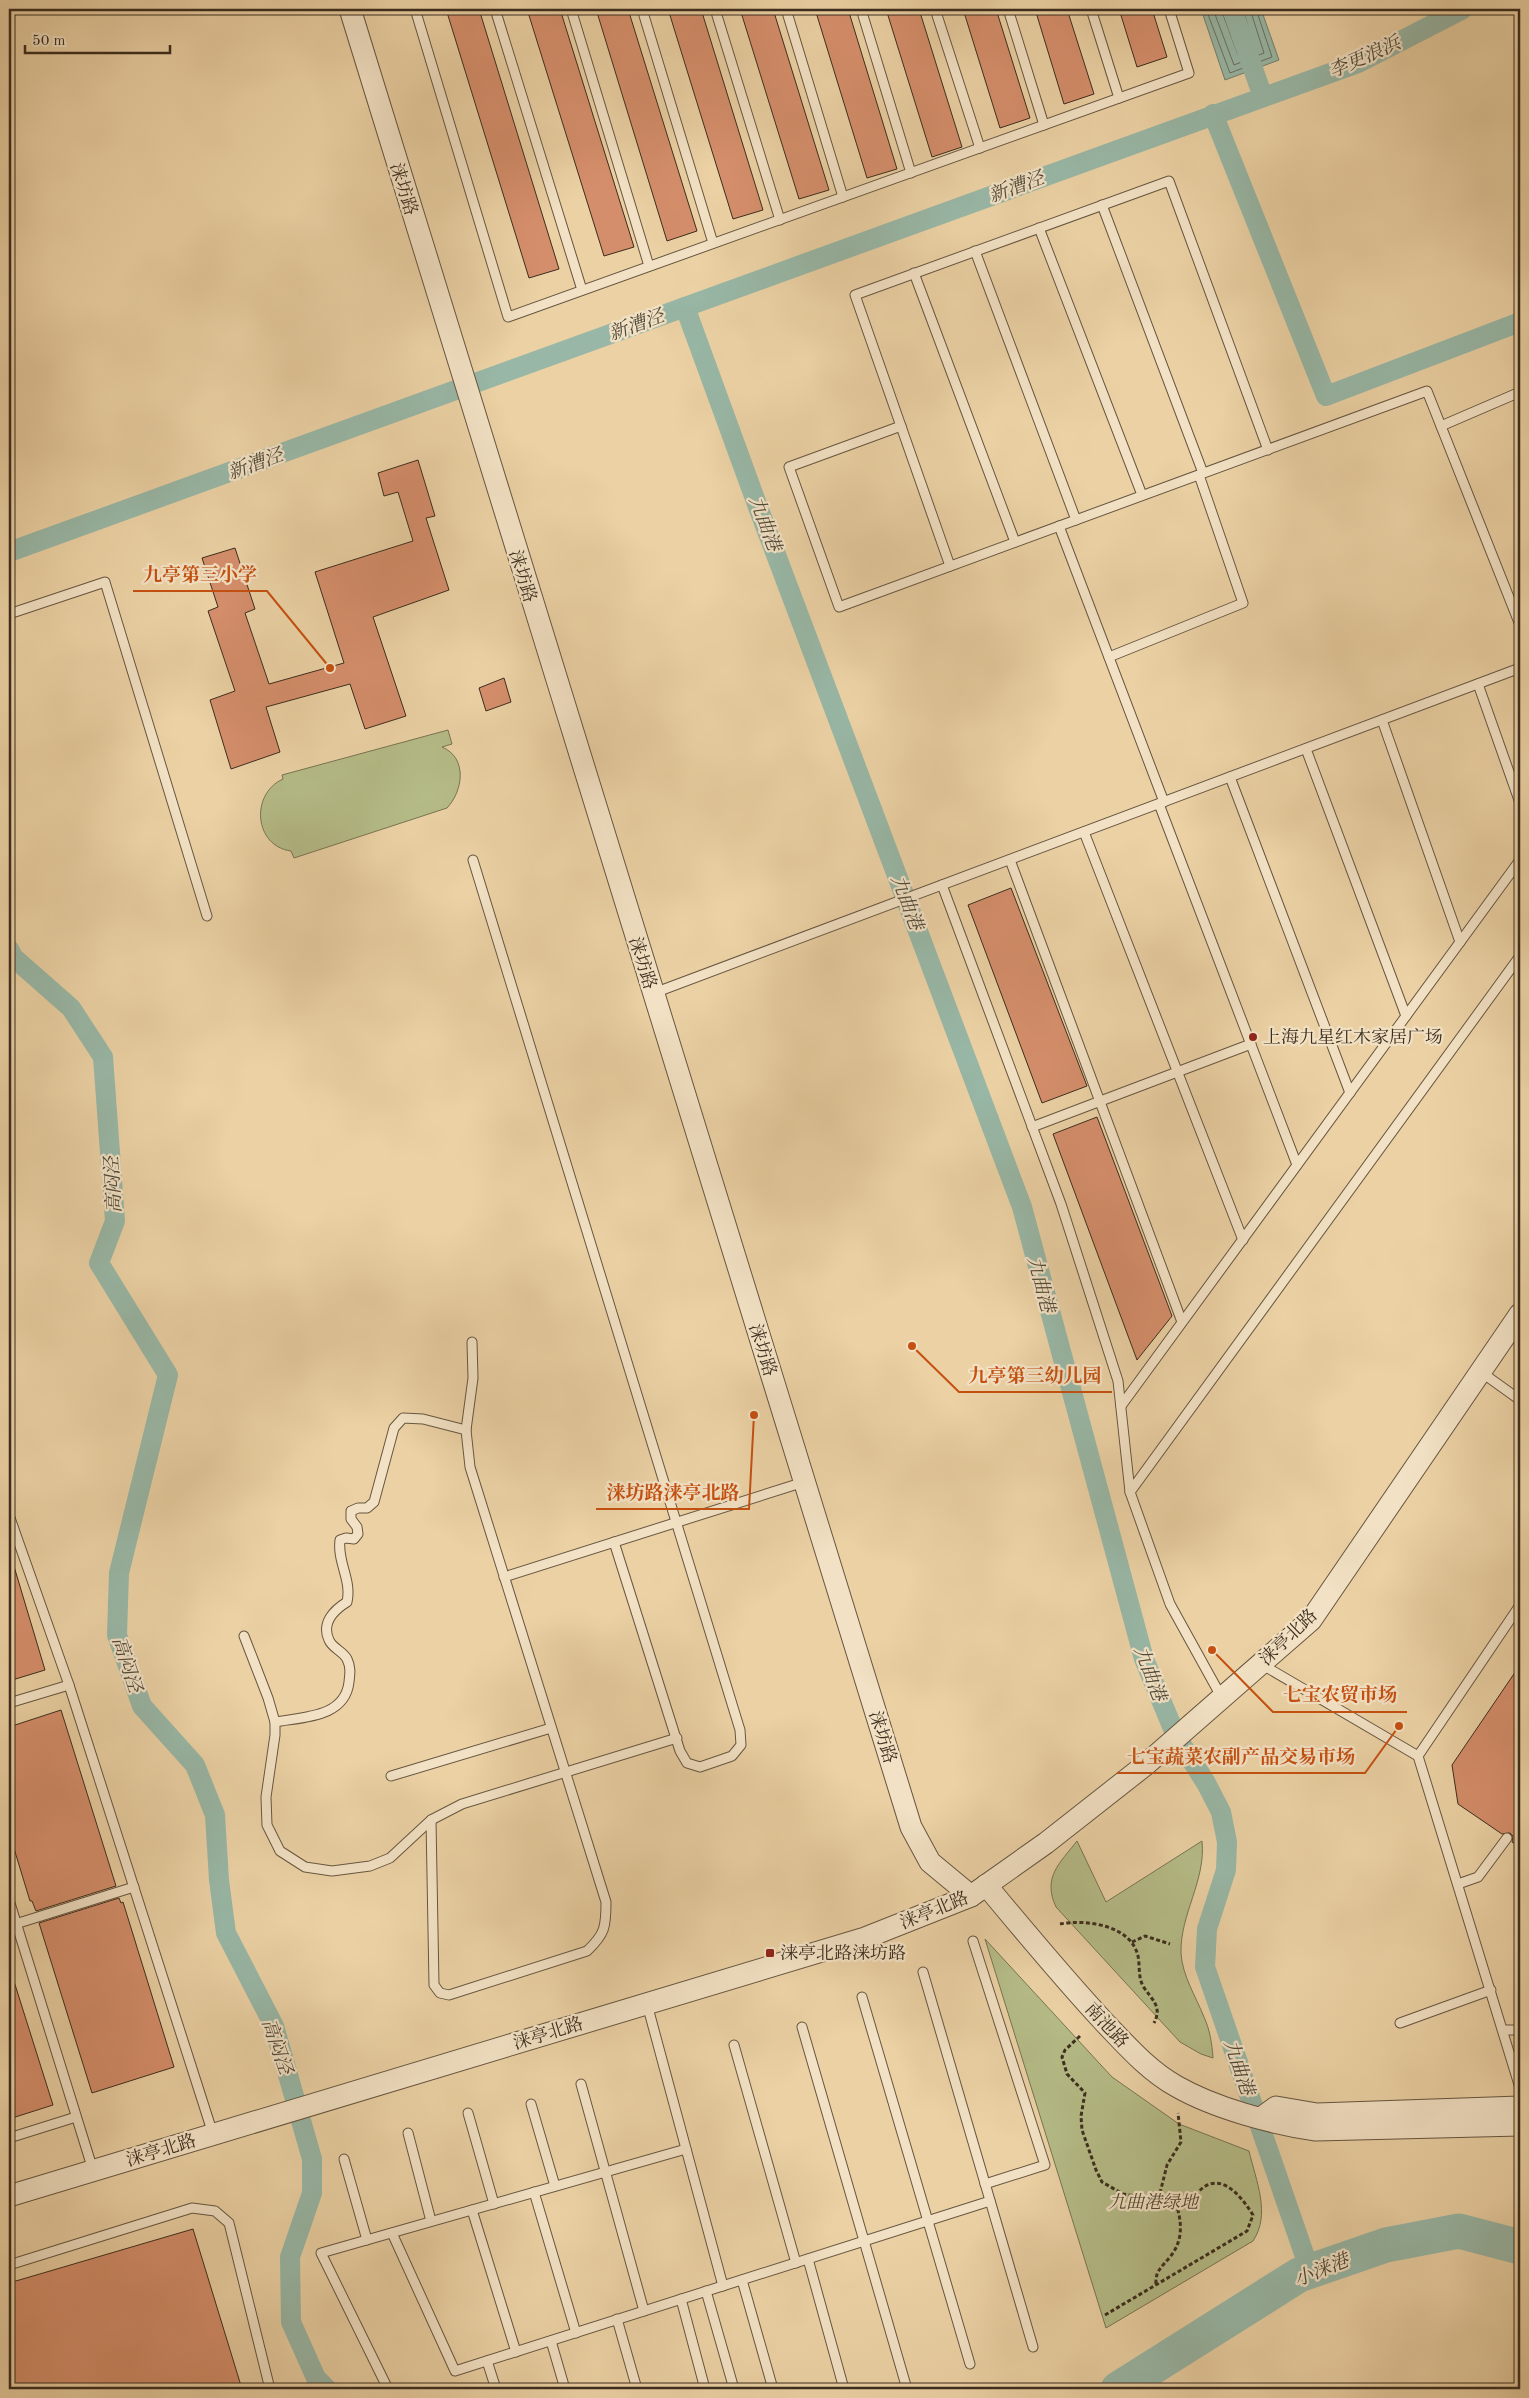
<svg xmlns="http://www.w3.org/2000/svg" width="1529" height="2398" font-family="'Old Standard TT','Noto Serif SC',serif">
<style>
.green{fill:#b5bc87;stroke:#787452}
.water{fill:#98b7a6;stroke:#738070}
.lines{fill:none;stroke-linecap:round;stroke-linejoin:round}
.shore{stroke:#6a7262;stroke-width:1}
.canal{stroke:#98b7a6;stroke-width:20}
.river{stroke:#98b7a6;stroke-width:35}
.building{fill:#d58e6b;stroke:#3b2d1e}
.service-casing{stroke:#675640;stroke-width:11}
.tertiary-casing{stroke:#675640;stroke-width:23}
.path{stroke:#3b2d1e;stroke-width:3;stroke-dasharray:4 2.5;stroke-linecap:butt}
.service{stroke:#f2e1c4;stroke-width:9}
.tertiary{stroke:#f2e1c4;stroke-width:21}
.poi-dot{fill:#8f2418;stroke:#f2e1c4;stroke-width:2}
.labels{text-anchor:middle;stroke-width:4.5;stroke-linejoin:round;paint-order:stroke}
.street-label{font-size:18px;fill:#3b2d1e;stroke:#f2e1c4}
.poi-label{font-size:18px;fill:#3b2d1e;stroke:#f2e1c4;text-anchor:start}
.park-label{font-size:18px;font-style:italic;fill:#534a33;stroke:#f2e1c4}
.water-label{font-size:19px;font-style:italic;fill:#4e4939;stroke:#f2e1c4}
.leader{fill:none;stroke:#c55010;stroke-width:2}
.callout-dot{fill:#c55010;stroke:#f2e1c4;stroke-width:2}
.callout-label{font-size:19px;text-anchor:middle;font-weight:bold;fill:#c55010;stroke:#f2e1c4;stroke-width:4.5;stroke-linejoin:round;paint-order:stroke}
</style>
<rect width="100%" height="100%" fill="#ebd1a4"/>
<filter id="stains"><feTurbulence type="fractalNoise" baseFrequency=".004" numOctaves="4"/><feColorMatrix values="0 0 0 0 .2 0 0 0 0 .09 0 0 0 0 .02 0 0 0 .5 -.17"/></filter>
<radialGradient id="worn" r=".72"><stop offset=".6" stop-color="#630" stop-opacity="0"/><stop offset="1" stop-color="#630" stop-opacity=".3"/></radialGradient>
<g class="green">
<path d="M448,730L452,744L442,747C468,758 463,791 447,808L294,858L291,851C254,846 250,794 283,779L282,775Z"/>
<path d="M1077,1841L1106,1902L1202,1841C1206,1881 1180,1914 1181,1953C1182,1975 1196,1997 1204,2017C1210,2030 1212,2044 1213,2058L1201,2054L1180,2042L1056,1907C1042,1877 1060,1863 1077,1841Z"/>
<path d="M985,1939L1112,2077L1179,2124L1249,2151C1256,2181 1271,2214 1253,2241L1106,2328Z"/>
</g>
<path class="water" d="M1201,9H1261L1279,60L1225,80Z"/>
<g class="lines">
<g class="shore">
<path d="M1206,9L1230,73L1272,57L1256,9"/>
<path d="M1213,9L1234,65L1264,53L1250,9"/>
<path d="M1221,9L1238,55L1254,48L1243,9"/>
</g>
<g class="canal">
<path d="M1232,9L1263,97"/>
<path d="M1213,114L1326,396L1520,322"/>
<path d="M685,307L758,507L1022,1207L1144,1659L1176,1736L1206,1783L1221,1812L1227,1842L1226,1870L1207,1929L1205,1967L1310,2271"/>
<path d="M9,552L1358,63L1463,9"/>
<path d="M9,949L13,957L71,1008L103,1057L115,1221L99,1263L168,1375L119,1573L117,1635L142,1706L195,1765L215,1815L219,1880L226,1933L274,2026L312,2159V2193L290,2257L291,2322L316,2378L327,2389"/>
</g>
<path class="river" d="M1118,2389L1299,2275L1386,2245L1459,2231L1520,2247"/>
</g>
<g class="building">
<path d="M446,9H479L559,269L529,278Z"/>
<path d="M527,9H560L634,247L604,256Z"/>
<path d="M596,9H628L697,231L667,241Z"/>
<path d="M668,9H701L763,210L733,219Z"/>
<path d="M740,9H773L829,190L799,199Z"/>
<path d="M815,9H848L897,169L867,178Z"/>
<path d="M886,9H919L962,147L932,157Z"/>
<path d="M963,9H996L1030,118L1000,128Z"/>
<path d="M1035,9H1067L1094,94L1064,104Z"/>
<path d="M1119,9H1152L1167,57L1137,67Z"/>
<path d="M418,460L435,516L426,518L449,590L373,617L406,716L365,729L350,684L266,707L280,752L231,769L210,700L235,691L208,611L218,607L202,558L235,548L255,609L245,613L269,684L344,663L315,572L413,541L398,492L384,496L378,473Z"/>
<path d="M504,678L511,702L486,711L479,688Z"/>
<path d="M1011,888L1087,1086L1042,1103L968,905Z"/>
<path d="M1097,1117L1172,1316L1137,1360L1053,1134Z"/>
<path d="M13,1563L45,1670L9,1681V1564Z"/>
<path d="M1520,1665V1847L1512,1842L1513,1836L1510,1833L1502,1834L1458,1804L1452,1765Z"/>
<path d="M61,1710L116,1886L36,1911L32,1901H30L9,1832V1727Z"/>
<path d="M119,1898L121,1903L123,1902L174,2067L92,2093L39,1923Z"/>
<path d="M9,1975H12L53,2105L9,2119Z"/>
<path d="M193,2229L242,2389H9V2283Z"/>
</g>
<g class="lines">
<defs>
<g id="service">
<path d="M415,9L508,317L1189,73L1169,9"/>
<path d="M495,9L582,290"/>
<path d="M571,9L649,266"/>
<path d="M642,9L713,243"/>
<path d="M715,9L780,220"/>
<path d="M786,9L843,197"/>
<path d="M861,9L911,173"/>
<path d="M935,9L980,148"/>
<path d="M1008,9L1044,125"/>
<path d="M1091,9L1119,98"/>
<path d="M1102,205L1203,473"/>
<path d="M1039,228L1142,495"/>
<path d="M975,251L1076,520"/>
<path d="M914,273L1015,542"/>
<path d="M901,426L789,467L839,607L1427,391L1520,625"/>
<path d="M1441,426L1520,392"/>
<path d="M1059,526L1164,802"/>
<path d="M950,566L855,295L1169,181L1268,450"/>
<path d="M9,614L105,582L207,916"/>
<path d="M1109,657L1243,603L1199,475"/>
<path d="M1478,684L1520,803"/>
<path d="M1382,720L1460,942"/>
<path d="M1306,749L1406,1016"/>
<path d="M1230,777L1350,1093"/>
<path d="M1159,804L1297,1165"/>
<path d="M1084,832L1243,1240"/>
<path d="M473,860L740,1730L741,1745L732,1756L700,1767L687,1763L680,1751L614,1542"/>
<path d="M1010,860L1182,1322"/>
<path d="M942,885L1061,1204L1118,1381L1130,1492L1170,1604L1222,1698"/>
<path d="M654,993L1520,668"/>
<path d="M1032,1127L1251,1044"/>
<path d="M1481,1372L1520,1400"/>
<path d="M1121,1406L1520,860"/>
<path d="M1130,1492L1520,956"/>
<path d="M9,1515L69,1685L213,2134"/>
<path d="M504,1577L804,1482"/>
<path d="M1520,1605L1418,1756L1520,2088"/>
<path d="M244,1636L268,1698L275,1722V1735L266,1797L267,1825L280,1851L305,1867L332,1871L370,1866L390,1858L431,1820L462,1804L677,1738"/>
<path d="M1261,1664L1418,1756"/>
<path d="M9,1703L69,1685"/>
<path d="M275,1722C302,1717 345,1718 349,1682C350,1674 351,1667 347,1659C343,1651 332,1648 329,1640C321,1623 334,1610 347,1602C352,1580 337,1562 340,1540L346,1538L354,1539L358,1534L357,1527L351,1519V1511L358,1508H367L374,1502L394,1428L403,1418L423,1419L466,1430"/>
<path d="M391,1776L551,1728"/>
<path d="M431,1820L434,1985L440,1993L449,1995L587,1951C605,1934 606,1927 606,1902L470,1467L466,1430L473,1378L472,1342"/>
<path d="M1458,1884L1478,1877L1507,1838"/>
<path d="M9,1900L93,2170"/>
<path d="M9,1926L134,1887"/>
<path d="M973,1941L1045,2165L985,2184"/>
<path d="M923,1972L1033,2347"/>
<path d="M862,1997L970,2364"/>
<path d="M647,2004L723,2286"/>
<path d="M1400,2023L1491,1990"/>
<path d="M802,2027L907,2389"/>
<path d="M1503,2030H1520"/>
<path d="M734,2045L796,2263"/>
<path d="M581,2084L644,2311"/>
<path d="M531,2104L555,2186"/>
<path d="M468,2113L494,2204"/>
<path d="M408,2133L431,2221"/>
<path d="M9,2138L76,2117"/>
<path d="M344,2159L367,2240"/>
<path d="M534,2192L576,2333"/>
<path d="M472,2210L516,2352"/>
<path d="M392,2233L455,2371L990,2201"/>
<path d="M808,2259L844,2389"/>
<path d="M9,2265L192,2208L215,2211L229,2223L270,2389"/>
<path d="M742,2280L773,2389"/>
<path d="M706,2291L734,2389"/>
<path d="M681,2299L705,2389"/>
<path d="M617,2319L637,2389"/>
<path d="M551,2341L565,2389"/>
<path d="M487,2361L496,2389"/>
<path d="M388,2389L321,2253L686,2149"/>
</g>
<g id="tertiary">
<path d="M350,9L911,1827L930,1862L971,1896"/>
<path d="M986,1885C1025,1932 1064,1979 1105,2023C1127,2046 1148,2070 1176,2086C1214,2108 1273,2124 1316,2130L1520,2125"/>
<path d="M1261,2118L1276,2107L1317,2114L1520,2107"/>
<path d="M9,2196L865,1938L971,1896L1046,1843L1144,1766L1311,1620L1520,1314"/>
</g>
</defs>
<use href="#service" class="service-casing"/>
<use href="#tertiary" class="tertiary-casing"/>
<g class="path">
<path d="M1060,1924C1086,1919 1131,1925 1138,1956C1140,1965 1138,1977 1143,1986C1151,1999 1163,2006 1154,2023"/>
<path d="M1132,1942L1145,1936L1170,1944"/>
<path d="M1080,2036L1065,2050L1062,2057L1067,2074L1085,2093L1081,2116L1082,2130L1096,2170L1102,2182L1123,2194L1141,2197L1155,2196L1160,2193L1167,2165L1181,2142L1178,2113"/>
<path d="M1156,2284C1155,2271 1162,2267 1170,2257C1184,2240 1182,2220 1175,2201"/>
<path d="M1105,2315L1247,2231L1253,2215C1244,2201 1225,2173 1204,2187C1197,2192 1191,2201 1182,2201C1174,2202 1166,2196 1160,2193"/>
</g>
<use href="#service" class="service"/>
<use href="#tertiary" class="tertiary"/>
</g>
<g class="poi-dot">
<circle cx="1253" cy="1037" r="5"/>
<rect x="765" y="1948" width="10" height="10" rx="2.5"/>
</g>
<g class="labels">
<g class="street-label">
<text transform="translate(404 189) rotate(73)" y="6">涞坊路</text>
<text transform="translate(523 576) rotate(73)" y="6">涞坊路</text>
<text transform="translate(643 963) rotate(73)" y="6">涞坊路</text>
<text transform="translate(763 1350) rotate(73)" y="6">涞坊路</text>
<text transform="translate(1288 1637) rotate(-44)" y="6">涞亭北路</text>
<text transform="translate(883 1737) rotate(73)" y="6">涞坊路</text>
<text transform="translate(934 1910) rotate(-22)" y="6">涞亭北路</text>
<text transform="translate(1107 2025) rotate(47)" y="6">南池路</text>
<text transform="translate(548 2033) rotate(-17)" y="6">涞亭北路</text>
<text transform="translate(161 2150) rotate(-17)" y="6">涞亭北路</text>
</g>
<g class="poi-label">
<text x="1263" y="1043">上海九星红木家居广场</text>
<text x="780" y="1959">涞亭北路涞坊路</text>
</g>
<g class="park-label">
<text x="1153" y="2208">九曲港绿地</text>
</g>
<g class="water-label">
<text transform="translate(1364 56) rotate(-24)" y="7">李更浪浜</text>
<text transform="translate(1016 186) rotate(-20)" y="7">新漕泾</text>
<text transform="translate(636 324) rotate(-20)" y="7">新漕泾</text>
<text transform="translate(255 463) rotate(-20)" y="7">新漕泾</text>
<text transform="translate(766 523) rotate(69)" y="7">九曲港</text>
<text transform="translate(908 902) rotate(69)" y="7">九曲港</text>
<text transform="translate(112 1185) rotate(-93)" y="7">高闷泾</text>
<text transform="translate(1042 1284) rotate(75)" y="7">九曲港</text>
<text transform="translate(128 1664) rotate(72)" y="7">高闷泾</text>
<text transform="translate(1151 1673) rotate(69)" y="7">九曲港</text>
<text transform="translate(278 2046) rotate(71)" y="7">高闷泾</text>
<text transform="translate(1240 2067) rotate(71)" y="7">九曲港</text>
<text transform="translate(1321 2269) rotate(-22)" y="7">小涞港</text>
</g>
</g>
<path class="leader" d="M330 668L267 591H133M912 1346L959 1392H1112M754 1415L749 1509H596M1212 1650L1273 1712H1407M1399 1726L1365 1773H1117"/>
<g class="callout-dot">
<circle cx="330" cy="668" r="5"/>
<circle cx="912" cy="1346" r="5"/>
<circle cx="754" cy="1415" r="5"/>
<circle cx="1212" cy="1650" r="5"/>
<circle cx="1399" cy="1726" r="5"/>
</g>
<g class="callout-label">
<text x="200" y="581">九亭第三小学</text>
<text x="1035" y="1382">九亭第三幼儿园</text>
<text x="673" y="1499">涞坊路涞亭北路</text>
<text x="1340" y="1701">七宝农贸市场</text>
<text x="1241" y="1763">七宝蔬菜农副产品交易市场</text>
</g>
<rect width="1529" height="2398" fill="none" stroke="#ebd1a4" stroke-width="30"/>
<rect x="10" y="10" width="1509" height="2378" fill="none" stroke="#3b2d1e" stroke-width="2.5"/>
<rect x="15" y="15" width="1499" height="2368" fill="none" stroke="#3b2d1e"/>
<path d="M25 45v8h145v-8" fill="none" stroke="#3b2d1e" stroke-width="2.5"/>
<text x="32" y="45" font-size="15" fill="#3b2d1e" stroke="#f2e1c4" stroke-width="4" paint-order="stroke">50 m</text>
<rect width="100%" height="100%" filter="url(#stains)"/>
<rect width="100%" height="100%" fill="url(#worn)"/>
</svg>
